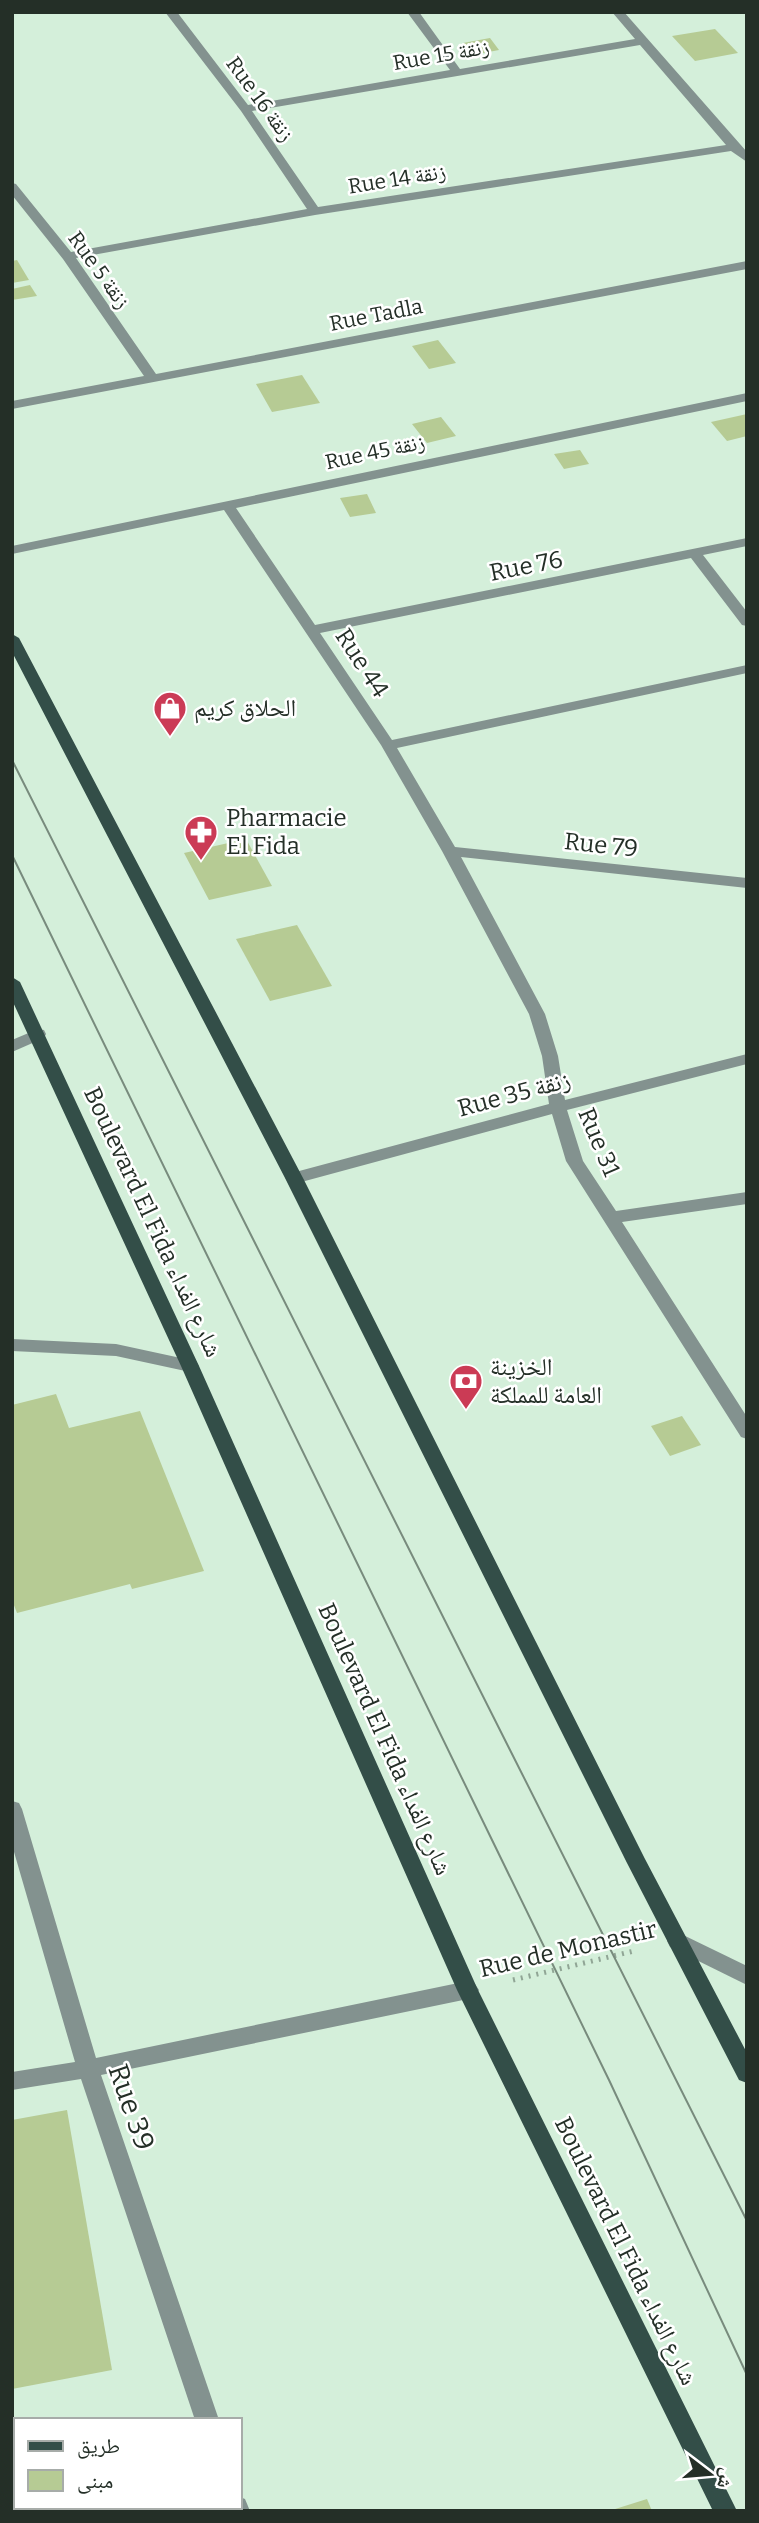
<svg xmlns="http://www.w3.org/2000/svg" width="759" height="2523" font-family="Bitter,'Noto Naskh Arabic',serif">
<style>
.building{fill:#b6cb94}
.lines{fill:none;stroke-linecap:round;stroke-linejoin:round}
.path{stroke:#90a595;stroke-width:5;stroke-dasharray:2 6;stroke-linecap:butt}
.minor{fill:#83928f;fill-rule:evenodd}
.major{fill:#334e48;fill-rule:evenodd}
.tram{stroke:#788b7d;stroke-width:2}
.labels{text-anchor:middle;stroke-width:5;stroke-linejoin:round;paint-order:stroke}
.far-street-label{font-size:21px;fill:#242f27;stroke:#fff}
.street-label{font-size:24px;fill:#242f27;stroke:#fff}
.poi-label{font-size:24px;fill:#242f27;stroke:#fff;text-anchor:start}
.near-street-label{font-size:28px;fill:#242f27;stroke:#fff}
</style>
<rect width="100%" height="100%" fill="#d4efda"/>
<g class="building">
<path d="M715,29L738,53L695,61L672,36Z"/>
<path d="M490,38L499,50L473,55L463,43Z"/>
<path d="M17,260L29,280L12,283V261Z"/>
<path d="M30,285L37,296L12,300V289Z"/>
<path d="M438,340L456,363L429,369L412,346Z"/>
<path d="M302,375L320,403L272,412L256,384Z"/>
<path d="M747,414V436L727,441L711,422Z"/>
<path d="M441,417L456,436L427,443L412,424Z"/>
<path d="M580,450L589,464L564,469L554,454Z"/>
<path d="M367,494L376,513L350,517L340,498Z"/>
<path d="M246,839L272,886L209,900L184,853Z"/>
<path d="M297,925L332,986L270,1001L236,939Z"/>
<path d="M56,1394L69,1428L140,1411L204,1571L132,1589L130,1584L17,1613L12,1600V1405Z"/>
<path d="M682,1416L701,1445L670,1456L651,1426Z"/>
<path d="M67,2110L112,2370L12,2389V2120Z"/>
<path d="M647,2499L652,2511H612V2510Z"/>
</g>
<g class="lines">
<path class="path" d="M513,1980L634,1951"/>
<g class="minor">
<path d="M165,12H177L248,105L450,70L407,12H419L460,69L635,39L612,12H624L747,152V162L731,151L315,215L76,258L156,374L747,261V269L12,409V401L144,376L63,259L12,195V183L16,184L71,252L307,209L241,111ZM640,45L726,145L318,207L252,111Z"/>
<path d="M747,393V401L236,508L315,625L747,538V546L703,555L747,612V626L742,625L691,558L320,633L392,740L747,665V673L397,748L455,847L747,878V888L461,857L545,1014L558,1056L565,1100L747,1054V1064L567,1110L583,1161L616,1211L747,1192V1204L622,1222L747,1417V1439L741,1437L566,1161L552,1114L294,1184L285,1178L288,1174L549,1104L542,1056L529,1014L442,851L381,745L224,510L12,554V546Z"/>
<path d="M38,1029L44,1030L46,1034L44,1038L12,1052V1040Z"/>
<path d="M12,1339L116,1344L190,1360L196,1361L199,1366L196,1371L190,1372L116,1356L12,1351Z"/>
<path d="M12,1801L19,1803L22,1809L96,2058L468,1981L475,1984L479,1990L475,1996L468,1999L101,2075L219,2420H195L81,2079L12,2090V2072L75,2062L12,1845Z"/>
<path d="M677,1932L747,1966V1985L670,1947L667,1941L670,1935Z"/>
<path d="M240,2497L245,2499L250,2511H226L225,2507H240Z"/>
</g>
<g class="major">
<path d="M12,634L19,638L303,1178L645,1859L747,2053V2083L739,2080L627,1863L285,1178L12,652Z"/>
<path d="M12,977L20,982L199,1366L478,1990L737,2511H713L457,1990L181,1366L12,1000Z"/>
</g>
<g class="tram">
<path d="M12,760L747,2221"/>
<path d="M12,855L609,2080L747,2375"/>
</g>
</g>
<defs>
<symbol id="shop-pin" viewBox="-11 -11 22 30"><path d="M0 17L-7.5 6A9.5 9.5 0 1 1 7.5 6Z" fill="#cb3b55" stroke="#fff"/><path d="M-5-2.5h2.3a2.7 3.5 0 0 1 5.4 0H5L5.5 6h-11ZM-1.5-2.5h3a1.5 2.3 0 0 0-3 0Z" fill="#fff"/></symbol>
<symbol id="pharmacy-pin" viewBox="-11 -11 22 30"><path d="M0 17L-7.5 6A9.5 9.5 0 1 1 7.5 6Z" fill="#cb3b55" stroke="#fff"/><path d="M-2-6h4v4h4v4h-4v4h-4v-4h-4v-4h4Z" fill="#fff"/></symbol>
<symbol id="bank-pin" viewBox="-11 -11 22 30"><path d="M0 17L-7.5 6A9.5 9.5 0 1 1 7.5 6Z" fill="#cb3b55" stroke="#fff"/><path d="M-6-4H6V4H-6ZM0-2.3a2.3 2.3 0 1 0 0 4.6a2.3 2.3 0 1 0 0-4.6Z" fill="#fff"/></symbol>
</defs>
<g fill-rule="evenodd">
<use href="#shop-pin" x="151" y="689" width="38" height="52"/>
<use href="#pharmacy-pin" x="182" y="813" width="38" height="52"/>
<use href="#bank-pin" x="447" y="1362" width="38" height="52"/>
</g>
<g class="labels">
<g class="far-street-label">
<text transform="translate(441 55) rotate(-10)" y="7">Rue 15 زنقة</text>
<text transform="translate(260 99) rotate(54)" y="7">Rue 16 زنقة</text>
<text transform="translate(397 179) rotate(-9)" y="7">Rue 14 زنقة</text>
<text transform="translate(99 270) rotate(54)" y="7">Rue 5 زنقة</text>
<text transform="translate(376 315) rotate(-11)" y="7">Rue Tadla</text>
<text transform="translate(375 452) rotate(-12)" y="7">Rue 45 زنقة</text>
</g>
<g class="street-label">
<text transform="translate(526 566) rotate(-11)" y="8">Rue 76</text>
<text transform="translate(362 663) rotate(57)" y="8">Rue 44</text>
<text transform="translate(601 845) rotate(6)" y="8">Rue 79</text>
<text transform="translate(514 1094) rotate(-15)" y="8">Rue 35 زنقة</text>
<text transform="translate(599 1142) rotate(67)" y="8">Rue 31</text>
<text transform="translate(153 1222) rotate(65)" y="8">Boulevard El Fida شارع الفداء</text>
<text transform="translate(385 1739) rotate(66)" y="8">Boulevard El Fida شارع الفداء</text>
<text transform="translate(568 1949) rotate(-13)" y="8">Rue de Monastir</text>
<text transform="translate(626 2251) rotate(64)" y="8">Boulevard El Fida شارع الفداء</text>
</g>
<g class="poi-label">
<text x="194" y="716">الحلاق كريم</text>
<text x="226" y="826">Pharmacie<tspan x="226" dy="28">El Fida</tspan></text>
<text x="490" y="1375">الخزينة<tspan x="490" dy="28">العامة للمملكة</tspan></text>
</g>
<g class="near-street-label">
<text transform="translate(132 2107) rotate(71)" y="10">Rue 39</text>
</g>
</g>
<rect width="759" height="2523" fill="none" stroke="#242f27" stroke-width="28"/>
<rect x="14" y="2418" width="228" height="91" fill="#ffffff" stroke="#a7aca9" stroke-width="2"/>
<rect x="28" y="2441" width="35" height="10" fill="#334e48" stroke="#a7aca9" stroke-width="2"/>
<text x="77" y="2453" font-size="21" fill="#242f27">طريق</text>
<rect x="28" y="2470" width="35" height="21" fill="#b6cb94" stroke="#a7aca9" stroke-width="2"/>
<text x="77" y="2488" font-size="21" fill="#242f27">مبنى</text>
<g transform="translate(710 2474) rotate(106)" stroke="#ffffff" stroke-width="5" paint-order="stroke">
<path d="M0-5L12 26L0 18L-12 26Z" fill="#242f27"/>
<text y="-10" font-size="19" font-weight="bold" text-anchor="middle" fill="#242f27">ش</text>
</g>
</svg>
